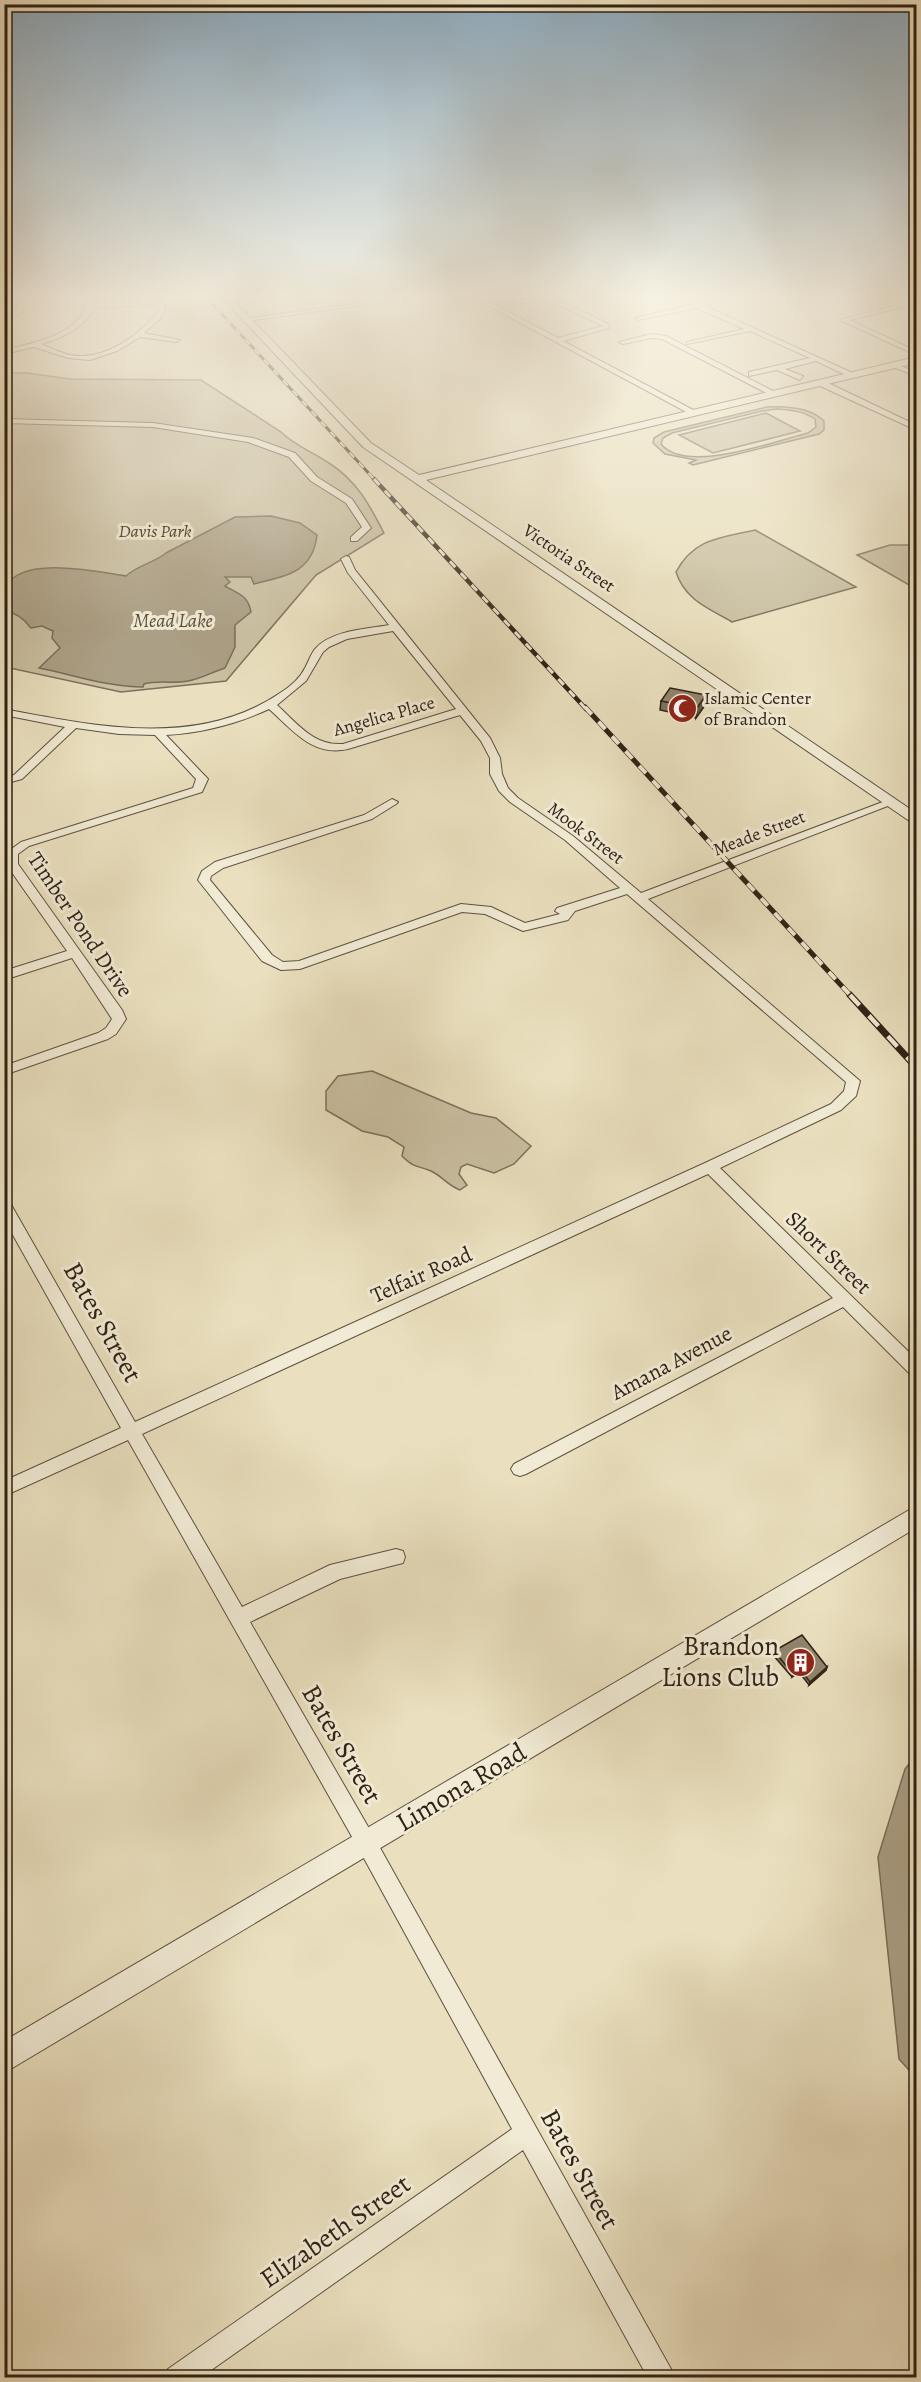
<svg xmlns="http://www.w3.org/2000/svg" width="921" height="2382" font-family="Alegreya,serif">
<style>
.green{fill:#cac0a2;stroke:#7d705c;stroke-width:1.5;fill-rule:evenodd}
.water{fill:#ab9f85;stroke:#7a6d58;stroke-width:1.5}
.lines{fill:none;stroke-linecap:round;stroke-linejoin:round}
.minor-casing{stroke:#5e5140;stroke-width:2}
.tertiary-casing{stroke:#5e5140;stroke-width:2}
.minor{fill:#f1ebd5;fill-rule:evenodd}
.tertiary{fill:#f1ebd5;fill-rule:evenodd}
.rail-far3-casing{stroke:#302115;stroke-width:3}
.rail-far2-casing{stroke:#302115;stroke-width:4.5}
.rail-far1-casing{stroke:#302115;stroke-width:5}
.rail-casing{stroke:#302115;stroke-width:7}
.rail-far3{stroke:#f1ebd5;stroke-width:2;stroke-dasharray:7;stroke-linecap:butt}
.rail-far2{stroke:#f1ebd5;stroke-width:3;stroke-dasharray:8;stroke-linecap:butt}
.rail-far1{stroke:#f1ebd5;stroke-width:4;stroke-dasharray:10;stroke-linecap:butt}
.rail{stroke:#f1ebd5;stroke-width:4.5;stroke-dasharray:14;stroke-linecap:butt}
.wall{fill:#7d725e;stroke:#302115;stroke-width:1.5}
.shaded-wall{fill:#665c4c;stroke:#302115;stroke-width:1.5}
.building{fill:#91846d;stroke:#302115;stroke-width:1.5}
.labels{text-anchor:middle;stroke-width:6;stroke-linejoin:round;paint-order:stroke}
.far-park-label{font-size:18px;font-style:italic;fill:#564938;stroke:#f1ebd5}
.far-street-label{font-size:18px;fill:#302115;stroke:#f1ebd5}
.far-poi-label{font-size:18px;fill:#302115;stroke:#f1ebd5;text-anchor:start}
.far-water-label{font-size:20px;font-style:italic;fill:#5b4d3c;stroke:#f1ebd5}
.street-label{font-size:22px;fill:#302115;stroke:#f1ebd5}
.near-street-label{font-size:27px;fill:#302115;stroke:#f1ebd5}
.near-poi-label{font-size:27px;fill:#302115;stroke:#f1ebd5;text-anchor:end}
</style>
<rect width="100%" height="100%" fill="#eae0bf"/>
<filter id="stains"><feTurbulence type="fractalNoise" baseFrequency=".00333" numOctaves="4"/><feColorMatrix values="0 0 0 0 .2 0 0 0 0 .09 0 0 0 0 .02 0 0 0 .5 -.17"/></filter>
<radialGradient id="worn" r=".72"><stop offset=".6" stop-color="#630" stop-opacity="0"/><stop offset="1" stop-color="#630" stop-opacity=".3"/></radialGradient>
<g class="green">
<path d="M4,373H27L70,379L201,380L281,432C295,446 313,452 329,463C357,481 369,504 384,533L316,575L226,681L121,692L5,667Z"/>
<path d="M767,407C786,406 810,407 824,421V430L819,434L693,465L689,463L696,460L665,454L653,443L654,438L664,432ZM777,409C791,410 803,411 815,419L816,427L808,433C775,441 686,475 661,444L663,438L672,433L762,411Z"/>
<path d="M766,413L800,431L713,453L679,435Z"/>
<path d="M755,530L856,587L732,622C708,608 685,600 676,572C694,538 721,538 755,530Z"/>
<path d="M890,545H916V589L857,555Z"/>
<path d="M372,1071L471,1113L496,1118L531,1146L514,1164L494,1173L467,1164L461,1167L459,1174L467,1185L460,1190C447,1185 442,1176 431,1171C417,1165 415,1169 402,1156L404,1147L388,1137L362,1131L326,1110V1091L338,1076Z"/>
</g>
<g class="water">
<path d="M271,516L300,523L317,535C313,573 285,576 254,584L251,577H225L230,582L225,586C238,594 248,595 251,612L235,625V647L225,668C212,672 201,679 188,681C173,684 159,680 144,684L143,687C107,687 74,675 39,668L60,648L52,638L53,631L42,626L31,628C28,625 25,620 21,618C16,613 10,614 6,608C3,603 3,591 6,586C24,555 98,572 126,576C138,565 154,563 166,553L235,517Z"/>
<path d="M916,1755V2078L899,2059L878,1857L905,1769Z"/>
</g>
<g class="lines">
<defs>
<g id="minor">
<path d="M13,298H19L24,304L20,313L4,324V318L15,311L18,304Z"/>
<path d="M88,298H94V304L153,301L166,306L161,318L144,333L180,340L176,342L140,337L117,351L90,360L68,358L34,347L4,354V350C34,343 84,334 88,298ZM152,305L160,308C144,333 108,358 77,356C65,355 53,349 41,344C62,338 84,328 94,308Z"/>
<path d="M398,298H415L246,321L243,319Z"/>
<path d="M474,298H482L558,338L603,326L551,301L511,304L509,301L555,298L608,324L609,328L563,341L699,413L692,415Z"/>
<path d="M710,298H717L719,301L705,306L857,375L850,377L816,361L785,369L803,376L800,380L777,370L749,376V372L810,358L750,331L687,344V342L744,329L697,308L638,320L635,318L712,300Z"/>
<path d="M916,300V304L850,320L916,351V355L840,320Z"/>
<path d="M652,334L666,336L779,394L772,396L662,339L652,338L623,344L619,342Z"/>
<path d="M893,363L916,372V376L893,367Z"/>
<path d="M818,381H824L916,425V430L818,385Z"/>
<path d="M4,419L153,423L253,438L295,453L317,477L352,499L371,528L357,541H351V537L362,527L346,503L311,481L289,457L248,442L153,427L4,423Z"/>
<path d="M346,556L349,557L355,570L490,738L500,758L502,774L508,788L518,798L573,836L641,893L888,800L892,799L898,802L648,899L860,1081L856,1096L841,1110L720,1168L916,1359V1375L910,1374L843,1307L526,1474L520,1476L514,1474L511,1469L514,1464L833,1298L708,1174L142,1434L242,1607L330,1565L396,1549L403,1551L405,1557L403,1563L340,1579L250,1622L374,1837L676,2378H648L523,2150L200,2378H164L168,2369L512,2129L360,1851L128,1440L4,1496V1481L121,1428L4,1219V1200L9,1201L135,1422L705,1163L831,1104L844,1091L846,1082L627,894L575,911L568,920L523,931L485,914L462,912L300,969L281,970L262,961L198,880L202,871L215,862L364,815L392,799L398,802L396,804L372,819L223,868L211,876L210,880L272,955L283,962L299,961L461,904L491,907L525,923L560,914L555,911L557,908L620,888L565,840L510,802L499,791L490,774V758L481,741L460,715L348,749C312,757 293,730 269,709C237,724 201,733 166,735L208,779L202,792L29,846L18,854V864L122,1010L126,1019L116,1034L108,1039L4,1075V1066L98,1033L106,1028L112,1019L72,958L4,980V971L67,951L6,864V853L21,842L193,788L196,779L155,735L119,734L76,728L22,779L4,784V777L14,775L65,727L4,715V709C94,726 198,749 280,693C290,687 300,678 305,668C309,661 311,653 316,648C332,630 368,629 389,625L348,573L341,559ZM393,631L456,709L343,744C313,746 297,723 277,705L306,681L323,652L329,647L347,639Z"/>
</g>
<g id="tertiary">
<path d="M222,298H231L371,443L419,475L916,357V363L426,480L916,813V823L911,822L363,447Z"/>
<path d="M916,1506V1528L4,2073V2041Z"/>
</g>
</defs>
<use href="#minor" class="minor-casing"/>
<use href="#tertiary" class="tertiary-casing"/>
<use href="#minor" class="minor"/>
<use href="#tertiary" class="tertiary"/>
<defs>
<path id="rail-far3" d="M207,298L375,480"/>
<path id="rail-far2" d="M374,479L586,709"/>
<path id="rail-far1" d="M585,707L851,996"/>
<path id="rail" d="M850,995L916,1067"/>
</defs>
<use href="#rail-far3" class="rail-far3-casing"/>
<use href="#rail-far2" class="rail-far2-casing"/>
<use href="#rail-far1" class="rail-far1-casing"/>
<use href="#rail" class="rail-casing"/>
<use href="#rail-far3" class="rail-far3"/>
<use href="#rail-far2" class="rail-far2"/>
<use href="#rail-far1" class="rail-far1"/>
<use href="#rail" class="rail"/>
</g>
<g class="wall">
<path d="M661,701L705,705L696,718L660,710Z"/>
<path d="M774,1651L827,1667L826,1670L809,1685L799,1672L792,1677L773,1655Z"/>
</g>
<g class="shaded-wall">
<path d="M706,695L705,705L696,718L697,708Z"/>
<path d="M827,1667L826,1670L809,1685L810,1682Z"/>
<path d="M800,1669L799,1672L792,1677L793,1674Z"/>
</g>
<g class="building">
<path d="M670,688L706,695L697,708L661,701Z"/>
<path d="M802,1635L827,1667L810,1682L800,1669L793,1674L774,1651Z"/>
</g>
<linearGradient id="sky" x2="0" y2="1"><stop stop-color="#8facc0"/><stop offset="0.47" stop-color="#f6f1e2"/><stop offset="1" stop-color="#f6f1e2" stop-opacity="0"/></linearGradient>
<rect width="921" height="631" fill="url(#sky)"/>
<defs>
<symbol id="mosque-disc" viewBox="-11 -11 22 22"><circle r="9.5" fill="#8f2418" stroke="#f1ebd5"/><path d="M3.5-4.9A6 6 0 1 0 3.5 4.9A5 5 0 1 1 3.5-4.9Z" fill="#fff"/></symbol>
<symbol id="building-disc" viewBox="-11 -11 22 22"><circle r="9.5" fill="#8f2418" stroke="#f1ebd5"/><path d="M-4-6H4V6H1V3H-1V6H-4ZM-2.5-4.3h1.7v1.8h-1.7ZM.8-4.3h1.7v1.8H.8ZM-2.5-1h1.7V.8h-1.7ZM.8-1h1.7V.8H.8Z" fill="#fff"/></symbol>
</defs>
<g fill-rule="evenodd">
<use href="#mosque-disc" x="666" y="692" width="33" height="33"/>
<use href="#building-disc" x="784" y="1646" width="33" height="33"/>
</g>
<g class="labels">
<g class="far-park-label">
<text x="155" y="537">Davis Park</text>
</g>
<g class="far-street-label">
<text transform="translate(569 558) rotate(34)" y="6">Victoria Street</text>
<text transform="translate(384 716) rotate(-16)" y="6">Angelica Place</text>
<text transform="translate(586 833) rotate(37)" y="6">Mook Street</text>
<text transform="translate(759 833) rotate(-21)" y="6">Meade Street</text>
</g>
<g class="far-poi-label">
<text x="704" y="704">Islamic Center<tspan x="704" dy="21">of Brandon</tspan></text>
</g>
<g class="far-water-label">
<text x="173" y="627">Mead Lake</text>
</g>
<g class="street-label">
<text transform="translate(81 924) rotate(56)" y="8">Timber Pond Drive</text>
<text transform="translate(829 1252) rotate(44)" y="8">Short Street</text>
<text transform="translate(421 1274) rotate(-24)" y="8">Telfair Road</text>
<text transform="translate(671 1362) rotate(-28)" y="8">Amana Avenue</text>
</g>
<g class="near-street-label">
<text transform="translate(103 1322) rotate(61)" y="9">Bates Street</text>
<text transform="translate(342 1744) rotate(60)" y="9">Bates Street</text>
<text transform="translate(461 1787) rotate(-31)" y="9">Limona Road</text>
<text transform="translate(580 2169) rotate(61)" y="9">Bates Street</text>
<text transform="translate(335 2231) rotate(-35)" y="9">Elizabeth Street</text>
</g>
<g class="near-poi-label">
<text x="779" y="1655">Brandon<tspan x="779" dy="31">Lions Club</tspan></text>
</g>
</g>
<rect width="921" height="2382" fill="none" stroke="#eae0bf" stroke-width="24"/>
<rect x="6" y="6" width="909" height="2370" fill="none" stroke="#302115" stroke-width="3"/>
<rect x="12" y="12" width="897" height="2358" fill="none" stroke="#302115" stroke-width="1.5"/>
<rect width="100%" height="100%" filter="url(#stains)"/>
<rect width="100%" height="100%" fill="url(#worn)"/>
</svg>
